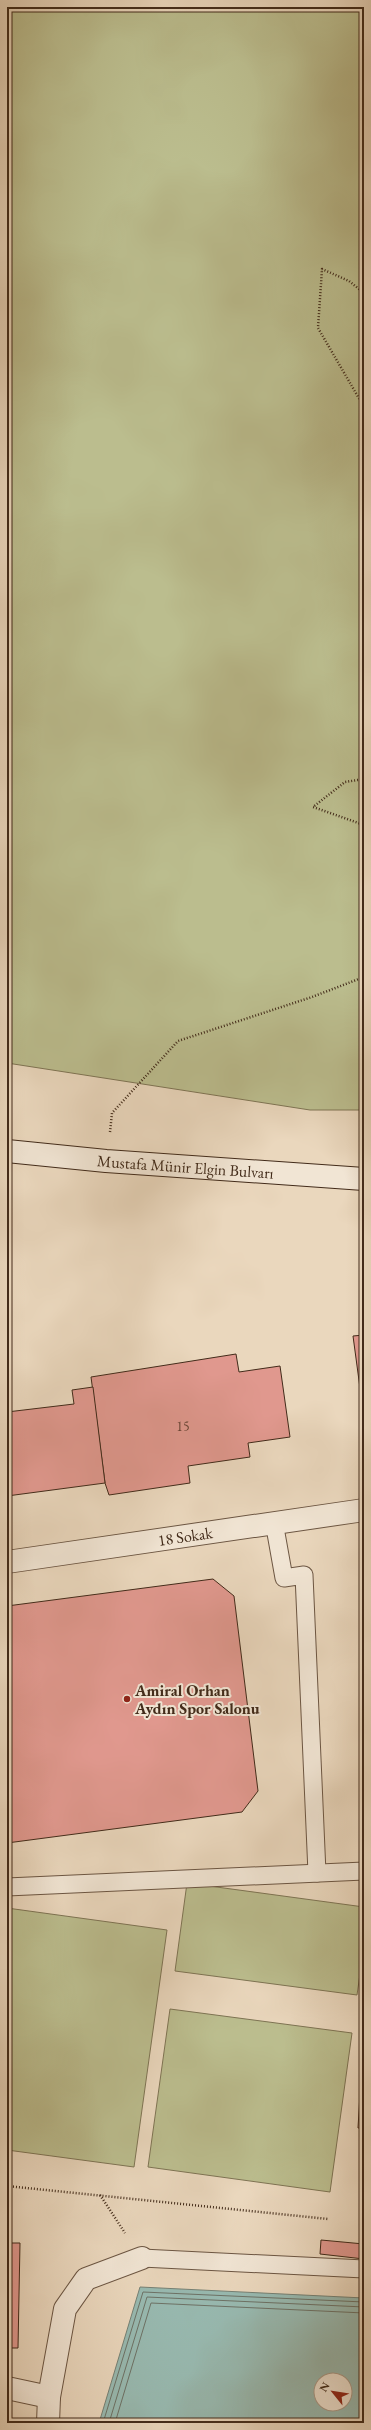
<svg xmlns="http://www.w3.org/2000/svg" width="371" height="2430" font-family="'EB Garamond',serif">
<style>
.green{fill:#bbbd8e;stroke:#7e7454}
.water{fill:#98bab1;stroke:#768175;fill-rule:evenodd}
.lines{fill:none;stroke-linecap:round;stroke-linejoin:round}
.shore{stroke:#6d7266;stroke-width:1}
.building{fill:#e0988e;stroke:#422b1a}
.lane-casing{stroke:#6c5643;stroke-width:19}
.street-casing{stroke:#6c5643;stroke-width:24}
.secondary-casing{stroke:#422b1a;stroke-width:24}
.path{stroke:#422b1a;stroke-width:2.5;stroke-dasharray:1 2;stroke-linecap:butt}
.lane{stroke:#f1e5d4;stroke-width:17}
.street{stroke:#f1e5d4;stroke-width:22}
.secondary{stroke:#f1e5d4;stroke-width:22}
.poi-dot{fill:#8f2418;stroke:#f1e5d4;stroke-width:1.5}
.labels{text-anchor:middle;stroke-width:4;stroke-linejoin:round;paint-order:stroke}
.number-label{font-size:14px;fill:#6a4637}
.street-label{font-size:16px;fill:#422b1a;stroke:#f1e5d4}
.poi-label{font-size:16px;font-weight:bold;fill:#422b1a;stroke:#f1e5d4;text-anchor:start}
</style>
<rect width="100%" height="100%" fill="#ead7bd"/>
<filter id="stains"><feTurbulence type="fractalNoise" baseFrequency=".005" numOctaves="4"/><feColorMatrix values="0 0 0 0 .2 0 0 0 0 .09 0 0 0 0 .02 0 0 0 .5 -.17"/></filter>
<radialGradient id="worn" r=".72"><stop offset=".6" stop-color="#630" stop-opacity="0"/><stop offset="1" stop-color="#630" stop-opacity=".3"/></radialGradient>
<g class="green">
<path d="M7,7H364V1110H310L7,1063Z"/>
<path d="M187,1883L364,1907V1946L357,1995L175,1971Z"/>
<path d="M7,1908L167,1930L134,2167L7,2150Z"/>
<path d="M170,2009L352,2033L330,2192L148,2167Z"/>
</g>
<path class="water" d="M140,2287L364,2298V2423H99ZM321,2380H345V2404H321Z"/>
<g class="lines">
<g class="shore">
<path d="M103,2423L143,2292L364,2302"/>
<path d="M109,2423L147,2297L364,2307"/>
<path d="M115,2423L151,2303L364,2313"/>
</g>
</g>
<g class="building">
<path d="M364,1335V1388H360L353,1336Z"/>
<path d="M236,1354L239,1372L280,1366L290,1437L248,1443L250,1457L188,1466L190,1483L109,1495L105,1483L91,1377Z"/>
<path d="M93,1387L105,1483L7,1496V1412L74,1404L72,1390Z"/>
<path d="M213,1579L234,1596L258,1791L242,1812L7,1843V1606Z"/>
<path d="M364,2025V2128H358Z"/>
<path d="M321,2240L364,2244V2259L320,2254Z"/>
<path d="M7,2243H20L18,2348H7Z"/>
</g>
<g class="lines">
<defs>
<g id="lane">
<path d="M274,1522L284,1578L304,1575L317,1873"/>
<path d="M7,1887L364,1871"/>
<path d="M142,2258L364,2269"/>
</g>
<g id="street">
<path id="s1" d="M7,1562L364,1510"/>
<path d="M7,2388L49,2397"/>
<path d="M48,2423L49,2397L65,2309L86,2279L142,2258"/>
</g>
<g id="secondary">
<path id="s2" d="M7,1151L106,1161L364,1179"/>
</g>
</defs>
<use href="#lane" class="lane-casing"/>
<use href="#street" class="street-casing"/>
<use href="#secondary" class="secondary-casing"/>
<g class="path">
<path d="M364,293L349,281L322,269L318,328L364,407"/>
<path d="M364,779L345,782L313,807L364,825"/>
<path d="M110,1132L112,1113L178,1041L312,997L364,977"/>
<path d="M7,2186L328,2219"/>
<path d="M100,2195L125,2233"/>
</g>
<use href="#lane" class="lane"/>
<use href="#street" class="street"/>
<use href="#secondary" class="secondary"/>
</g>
<circle class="poi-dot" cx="127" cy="1699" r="4"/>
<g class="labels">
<g class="number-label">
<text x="183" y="1431">15</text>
</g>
<g class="street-label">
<text dy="6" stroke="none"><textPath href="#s2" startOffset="179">Mustafa Münir Elgin Bulvarı</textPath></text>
<text dy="6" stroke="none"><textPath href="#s1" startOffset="180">18 Sokak</textPath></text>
</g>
<g class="poi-label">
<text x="135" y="1696">Amiral Orhan<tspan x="135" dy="18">Aydın Spor Salonu</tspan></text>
</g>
</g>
<rect width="371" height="2430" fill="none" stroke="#ead7bd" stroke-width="24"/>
<rect x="8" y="8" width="355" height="2414" fill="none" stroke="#422b1a" stroke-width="2"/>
<rect x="12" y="12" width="347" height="2406" fill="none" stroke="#422b1a"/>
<g transform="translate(333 2392) rotate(300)"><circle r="19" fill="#f1e5d4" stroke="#ab9b8a"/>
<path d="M0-3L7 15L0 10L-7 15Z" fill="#8f2418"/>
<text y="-6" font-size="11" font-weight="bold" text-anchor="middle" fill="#422b1a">N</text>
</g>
<rect width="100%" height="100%" filter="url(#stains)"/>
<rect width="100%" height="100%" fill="url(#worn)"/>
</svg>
